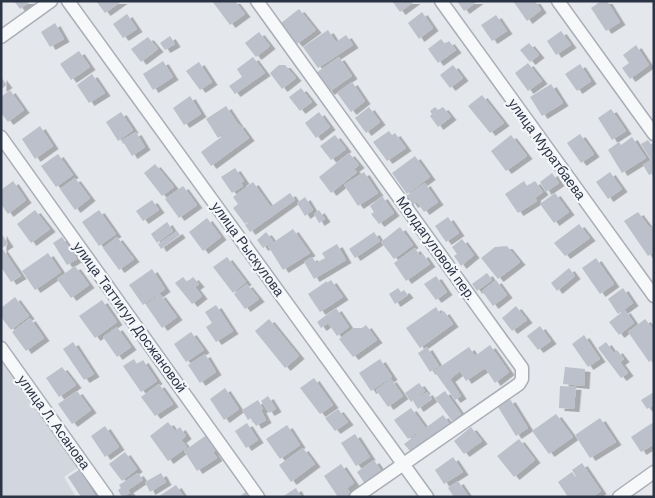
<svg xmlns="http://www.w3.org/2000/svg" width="655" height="498" font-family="'DM Sans',sans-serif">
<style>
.built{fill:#d2d6de}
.building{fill:#bbc0ca;filter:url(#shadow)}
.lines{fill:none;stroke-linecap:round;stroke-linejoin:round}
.minor-casing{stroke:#a9aeb7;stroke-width:15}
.minor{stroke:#f7f8fa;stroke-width:12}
.labels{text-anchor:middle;stroke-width:4.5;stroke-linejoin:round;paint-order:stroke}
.street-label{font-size:14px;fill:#2b3445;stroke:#f4f6f9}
</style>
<defs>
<filter id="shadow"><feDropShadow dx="5.5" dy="3" stdDeviation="0" flood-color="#0004"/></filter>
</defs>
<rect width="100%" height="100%" fill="#e4e7ec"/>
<path class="built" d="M1,361L77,468L64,477L76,497H1Z"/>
<g class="building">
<path d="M14,1H31L20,9Z"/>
<path d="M96,1H122L105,13Z"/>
<path d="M212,1H235L245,14L230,25Z"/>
<path d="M392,1H415L400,12Z"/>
<path d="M457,1H478L464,11Z"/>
<path d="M513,1H535L541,10L527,21Z"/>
<path d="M601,1H607L620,22L606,31L591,8Z"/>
<path d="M299,9L316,30L297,44L281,23Z"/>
<path d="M422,12L433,28L419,39L408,23Z"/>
<path d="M127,14L137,29L123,38L113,24Z"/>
<path d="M496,15L507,31L492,41L481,25Z"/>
<path d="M55,23L64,39L50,47L41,32Z"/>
<path d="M328,30L336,42L346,35L353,45L318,68L303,47Z"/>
<path d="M561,31L571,45L556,55L547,41Z"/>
<path d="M259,32L270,46L256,57L245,43Z"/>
<path d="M170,36L175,44L165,50L160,43Z"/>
<path d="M148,37L158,49L141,62L131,49Z"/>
<path d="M441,39L445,44L449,41L456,50L438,63L428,49Z"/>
<path d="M529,43L539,55L530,62L520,50Z"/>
<path d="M636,45L649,65L630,79L622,68L629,63L623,55Z"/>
<path d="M79,51L90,67L71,80L60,64Z"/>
<path d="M253,57L265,73L235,94L229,86L242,77L237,69Z"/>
<path d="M339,57L352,76L329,92L316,73Z"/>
<path d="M163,61L173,77L153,90L143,74Z"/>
<path d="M199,62L212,82L200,90L186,71Z"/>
<path d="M528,63L542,81L528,91L515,73Z"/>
<path d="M580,64L591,81L577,91L565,74Z"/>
<path d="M279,65H285L296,78L282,89L270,73Z"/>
<path d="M453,65L463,78L450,88L440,75Z"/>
<path d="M92,74L105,93L89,103L77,85Z"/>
<path d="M1,77L7,85L1,89Z"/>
<path d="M352,82L365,101L351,112L337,93Z"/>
<path d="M551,84L563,103L542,116L530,97Z"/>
<path d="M301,88L312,102L300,111L289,97Z"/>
<path d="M10,90L24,110L8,122L1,113V97Z"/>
<path d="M482,95L504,123L490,133L468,106Z"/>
<path d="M190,96L201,114L184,125L173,108Z"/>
<path d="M226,106L238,124L218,138L206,119Z"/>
<path d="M369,107L380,122L366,133L355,118Z"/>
<path d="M435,107L438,110L443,107L451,117L438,127L430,116L432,114L430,111Z"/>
<path d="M611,109L626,131L612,140L598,118Z"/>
<path d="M121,112L133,130L118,141L106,122Z"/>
<path d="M319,112L330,127L316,138L305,123Z"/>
<path d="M239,124L249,138L211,166L201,152Z"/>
<path d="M40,126L53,146L35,159L22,139Z"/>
<path d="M389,131L392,135L395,133L406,148L387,161L373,142Z"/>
<path d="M136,132L145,147L132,156L122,140Z"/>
<path d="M580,134L594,154L581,163L567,143Z"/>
<path d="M335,135L346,149L331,160L320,146Z"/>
<path d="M511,135L527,156L506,171L491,151Z"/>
<path d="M632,137L646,158L622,173L608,150L619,142L621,145Z"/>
<path d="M648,140L654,149V172L649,175L643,165L651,160L641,144Z"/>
<path d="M349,153L359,165L354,169L357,172L331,193L319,177Z"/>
<path d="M58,154L73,175L56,187L41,166Z"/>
<path d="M415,156L430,177L407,194L392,173Z"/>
<path d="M155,164L174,187L162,196L144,173Z"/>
<path d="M235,168L244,181L241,183L243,186L232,193L221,177Z"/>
<path d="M364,172L378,193L358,206L344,185Z"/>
<path d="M610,172L622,189L608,199L596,182Z"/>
<path d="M552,173L559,183L546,192L540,182Z"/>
<path d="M75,178L90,198L75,210L60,189Z"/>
<path d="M13,181L26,200L8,214L1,204V190Z"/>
<path d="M524,181L527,186L535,181L543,192L535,198L537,201L518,213L505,194Z"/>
<path d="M253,182L270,206L245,224L233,208L238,204L233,197Z"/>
<path d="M425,183L438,202L424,212L417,202L413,205L406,196Z"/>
<path d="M183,186L197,205L179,218L165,199Z"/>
<path d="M290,193L295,200L250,232L245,225Z"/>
<path d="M555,193L569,212L554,223L540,204Z"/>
<path d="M382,196L394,213L379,224L371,214L374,212L370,206Z"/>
<path d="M305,197L313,210L305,216L297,203Z"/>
<path d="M152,200L159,210L143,221L136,211Z"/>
<path d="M35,210L50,229L31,243L17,224Z"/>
<path d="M99,210L116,234L99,246L82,222Z"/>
<path d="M319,210L325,219L319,223L314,214Z"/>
<path d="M638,212L650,228L651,227L654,230V252L648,256L624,221Z"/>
<path d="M448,217L459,233L446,242L435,226Z"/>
<path d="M207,218L221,237L203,251L189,232Z"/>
<path d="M167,222L173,231L157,243L151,234Z"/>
<path d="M579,224L590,238L565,256L554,243Z"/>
<path d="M400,227L413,245L394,259L381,242Z"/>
<path d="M293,229L310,253L283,270L268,246Z"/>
<path d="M177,231L180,235L161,249L158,244Z"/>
<path d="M266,232L273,241L263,248L257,240Z"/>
<path d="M374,232L380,241L355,258L349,249Z"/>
<path d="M1,233L8,244L2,248L21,276L11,282L1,267Z"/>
<path d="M62,237L77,259L67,265L53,243Z"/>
<path d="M117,237L134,259L119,270L103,248Z"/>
<path d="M462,239L474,255L461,266L454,256L457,254L452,247Z"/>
<path d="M337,244L346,260L314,279L304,262L312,257L316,263L325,258L322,253Z"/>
<path d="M507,246L520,262L498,279L481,258L495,247Z"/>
<path d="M415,248L420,256L423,254L430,264L406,281L394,263Z"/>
<path d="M48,253L61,272L35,290L22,271Z"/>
<path d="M227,257L246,282L233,293L213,267Z"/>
<path d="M596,258L614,284L600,294L582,268Z"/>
<path d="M75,266L89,285L71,298L57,279Z"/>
<path d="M569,268L575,276L557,291L551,283Z"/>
<path d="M152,269L165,289L143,305L129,285Z"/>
<path d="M487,273L492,280L477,291L472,284Z"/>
<path d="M436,276L447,292L436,300L424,284Z"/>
<path d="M183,277L187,282L193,277L199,284L195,287L202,296L192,304L175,283Z"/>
<path d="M331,280L343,297L320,312L308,294L327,281V283Z"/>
<path d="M496,280L507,295L493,306L482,291Z"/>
<path d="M247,284L259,299L245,309L234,294Z"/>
<path d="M398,288L401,292L404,290L408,295L395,304L389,294Z"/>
<path d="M623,288L633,303L618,314L608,299Z"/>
<path d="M160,294L177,317L162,328L146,305Z"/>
<path d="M15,297L29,316L11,330L1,317V308Z"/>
<path d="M102,300L117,322L95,338L79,316Z"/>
<path d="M216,305L233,331L216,342L206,327L212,323L205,312Z"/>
<path d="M516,306L527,320L512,331L502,318Z"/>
<path d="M436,307L440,314L444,311L453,324L420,348L406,328Z"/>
<path d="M336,308L349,327L337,336L328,323L321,328L317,322Z"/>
<path d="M625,310L634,323L619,335L609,322Z"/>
<path d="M30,318L44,338L26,351L12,332Z"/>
<path d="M269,319L299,356L285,368L255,331Z"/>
<path d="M645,319L654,330V358L649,362L628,332Z"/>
<path d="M366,325L377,340L353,357L339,339L354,328H362Z"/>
<path d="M540,326L551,341L538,350L527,336Z"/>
<path d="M117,327L131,347L117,357L103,337Z"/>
<path d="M191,332L204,350L186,362L174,344Z"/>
<path d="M584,335L600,359L588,367L572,344Z"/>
<path d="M73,342L94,374L84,380L63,349Z"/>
<path d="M606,342L614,353L617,350L624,359L620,362L628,373L621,378L598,348Z"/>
<path d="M490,345L509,372L495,383L485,368L466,381L460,371L450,379L461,396L455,400L434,371L469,347L475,356Z"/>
<path d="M427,347L439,366L430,372L418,353Z"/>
<path d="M205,354L216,372L200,383L188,365Z"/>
<path d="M134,359L137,364L143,360L157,381L141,392L123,366Z"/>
<path d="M380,359L392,377L371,391L359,373Z"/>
<path d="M62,367L76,385L59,397L46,378Z"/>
<path d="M565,367L585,369L584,386L563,384Z"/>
<path d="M314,378L333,405L320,414L300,388Z"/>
<path d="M391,379L403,396L388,407L376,390Z"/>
<path d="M419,383L425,391L411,402L405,393Z"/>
<path d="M159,384L173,404L155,416L141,397Z"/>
<path d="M560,386L576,387L574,409L559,408Z"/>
<path d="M225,388L239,409L224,420L210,399Z"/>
<path d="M77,391L91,410L72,424L58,404Z"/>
<path d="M445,391L461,414L452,421L435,398Z"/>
<path d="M427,392L432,399L418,409L413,401Z"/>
<path d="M654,392V405L647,409L641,400Z"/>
<path d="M268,396L276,409L269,413L261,401Z"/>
<path d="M510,399L528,428L516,436L498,407Z"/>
<path d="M258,400L263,409L261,410L266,420L256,426L251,418L248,420L242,410Z"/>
<path d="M411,408L425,427L408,439L394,420Z"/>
<path d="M338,409L348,422L335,431L325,418Z"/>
<path d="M556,414L573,437L549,454L532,431Z"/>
<path d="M443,415L449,423L410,451L404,444Z"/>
<path d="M600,418L616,442L590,458L575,435Z"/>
<path d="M168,422L175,431L180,427L186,436L181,440L187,447L168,461L150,436Z"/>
<path d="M247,423L258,440L246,448L235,431Z"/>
<path d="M652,423L654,426V444L641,452L631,437Z"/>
<path d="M287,425L300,445L280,459L266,439Z"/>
<path d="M105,426L119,447L105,457L91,436Z"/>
<path d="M471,427L482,441L464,454L454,441Z"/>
<path d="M208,434L217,449L213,452L217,458L197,471L184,451Z"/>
<path d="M355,434L370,457L356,466L341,443Z"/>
<path d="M519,439L535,460L514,477L497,456Z"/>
<path d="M303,448L315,464L291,482L279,465Z"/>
<path d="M125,452L137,469L122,481L109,464Z"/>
<path d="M453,457L463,472L444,484L435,470Z"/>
<path d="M374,460L382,472L365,484L357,472Z"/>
<path d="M582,463L601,491L593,497H568L558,482L572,472L581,484L572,470Z"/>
<path d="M341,464L354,483L347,488L350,493L345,497H338L324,476Z"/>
<path d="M79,470L96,497H81L68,477Z"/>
<path d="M138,473L143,480L128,490L130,493L122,497L118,490L121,488L119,485Z"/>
<path d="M161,473L166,482L150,492L145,482Z"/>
<path d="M458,481L469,497H454L448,488Z"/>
<path d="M176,485L184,497H158Z"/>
<path d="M296,488L301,497H282Z"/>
<path d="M247,491L251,497H239Z"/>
</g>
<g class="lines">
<defs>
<g id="minor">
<path d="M68,1L427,497"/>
<path d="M257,1L522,368V379L519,384L356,497"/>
<path d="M441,1L654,296"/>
<path d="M558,1L654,134"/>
<path d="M1,37L51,1"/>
<path d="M1,137L258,497"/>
<path d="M1,348L107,497"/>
<path d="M619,497L654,472"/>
</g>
</defs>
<use href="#minor" class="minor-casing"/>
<use href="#minor" class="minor"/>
</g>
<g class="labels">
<g class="street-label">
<text transform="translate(547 149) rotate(54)" y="5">улица Муратбаева</text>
<text transform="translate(436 248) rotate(54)" y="5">Молдагуловой пер.</text>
<text transform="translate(248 249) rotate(54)" y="5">улица Рыскулова</text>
<text transform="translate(130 317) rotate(54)" y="5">улица Таттигул Досжановой</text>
<text transform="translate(54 422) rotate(54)" y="5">улица Л. Асанова</text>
</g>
</g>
<rect width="655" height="498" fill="none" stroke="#2b3445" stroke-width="5"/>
</svg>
